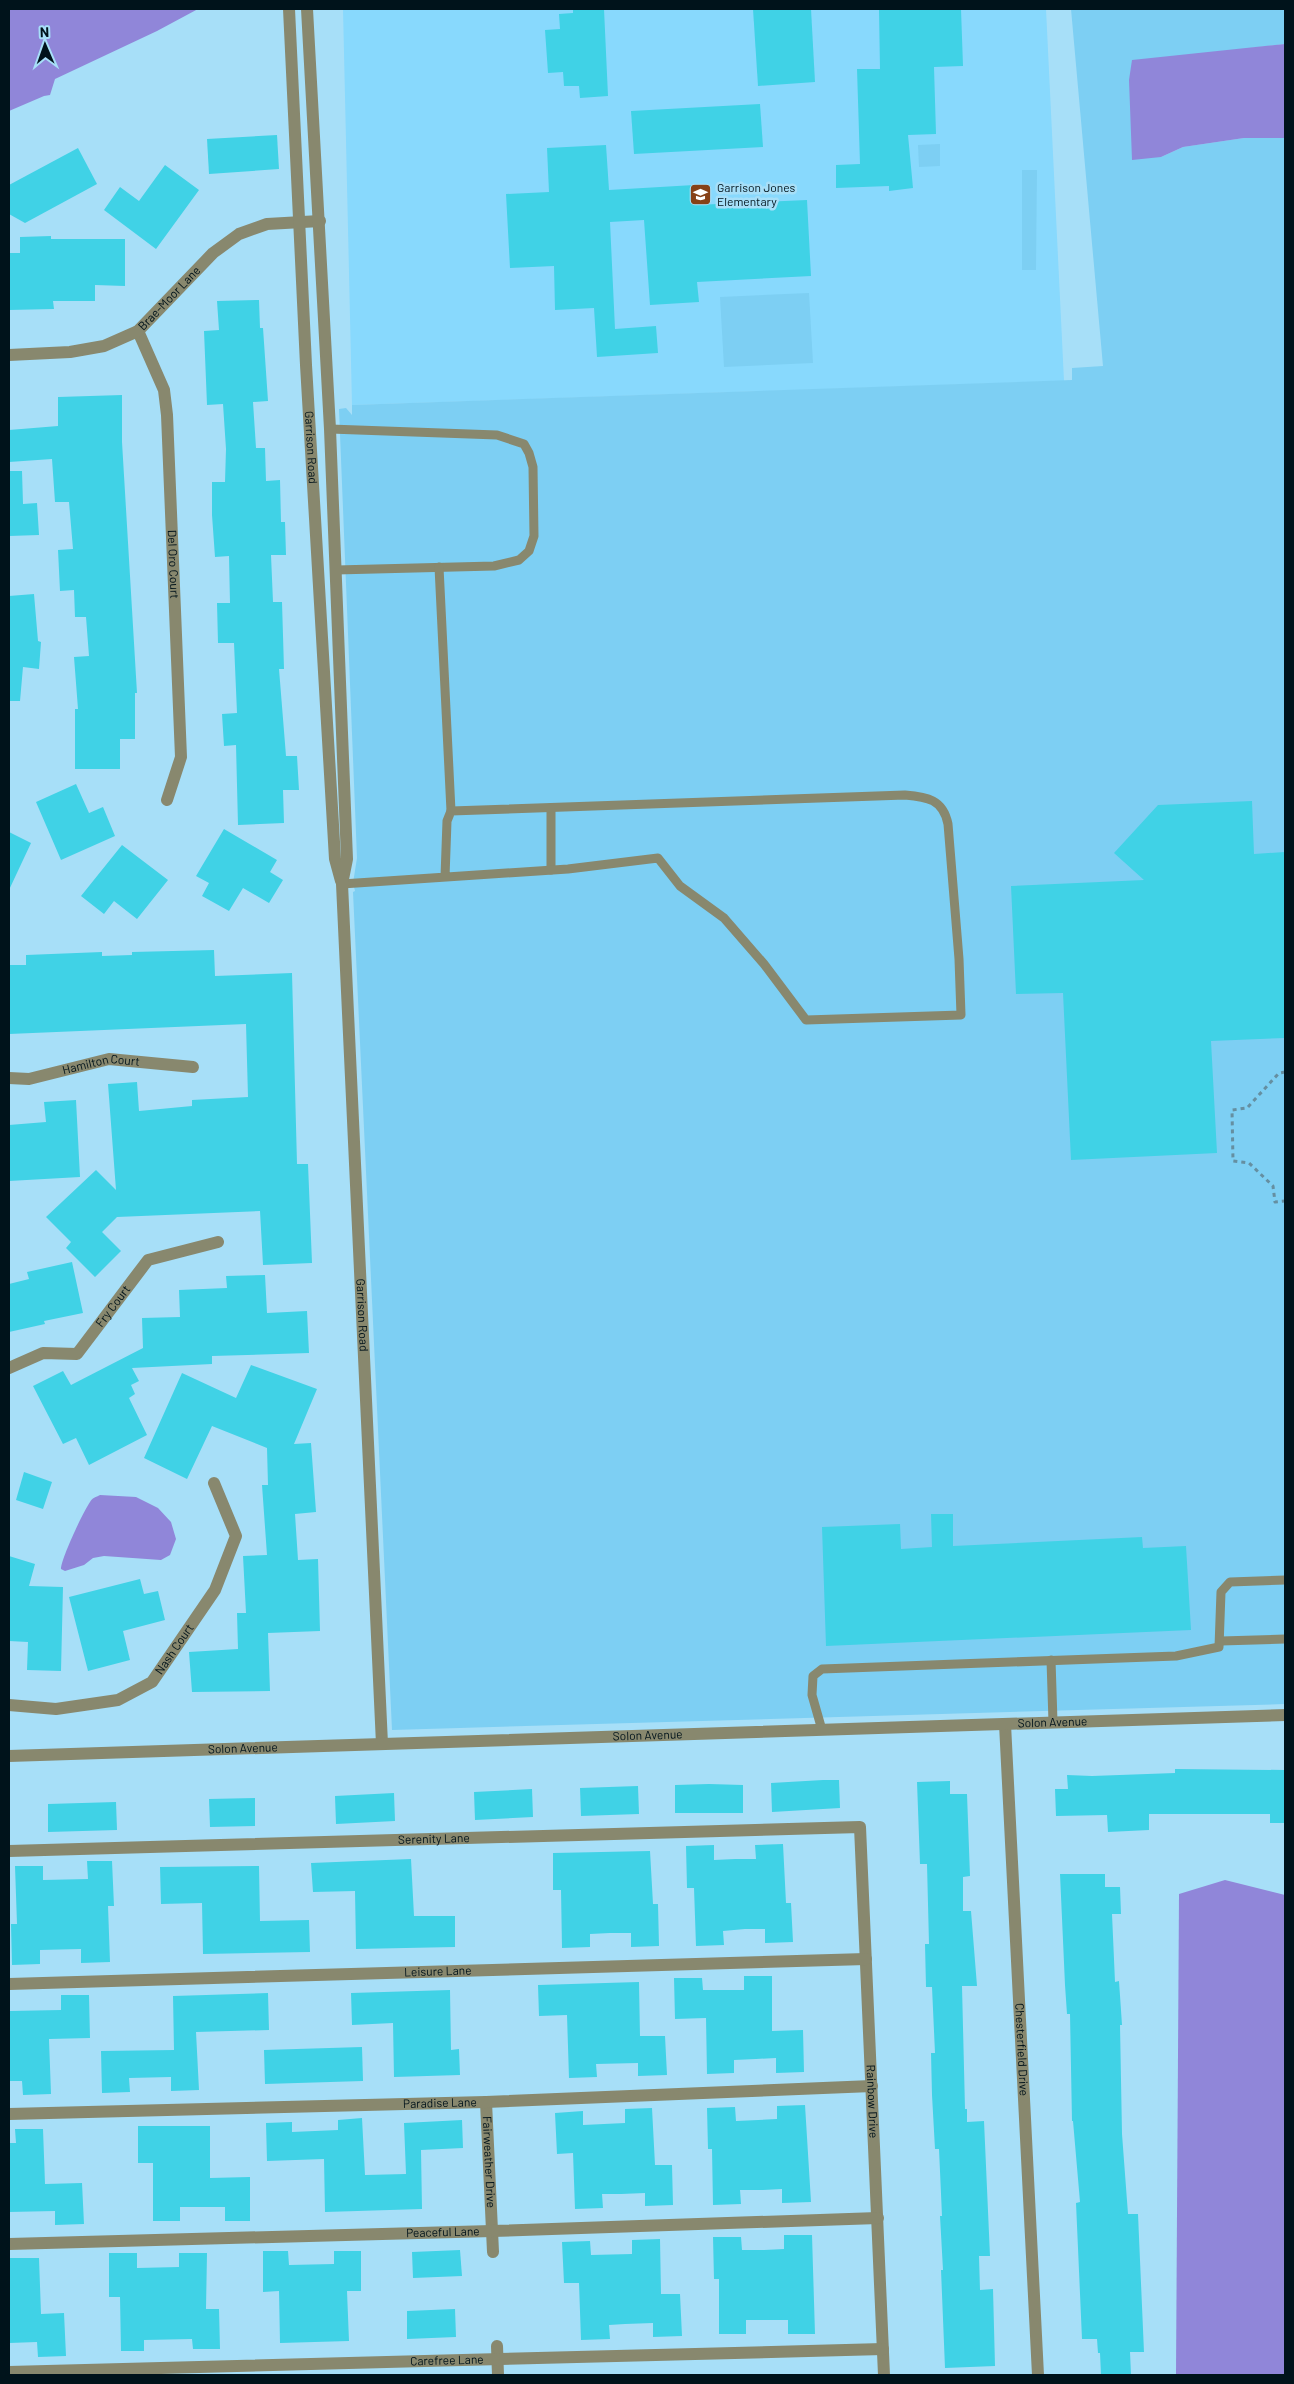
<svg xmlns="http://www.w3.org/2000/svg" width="1294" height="2384" font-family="Barlow,sans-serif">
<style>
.built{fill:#88d9fd}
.green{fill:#7dcff3}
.water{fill:#9086d9}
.building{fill:#40d2e6}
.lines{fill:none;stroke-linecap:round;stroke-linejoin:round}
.path{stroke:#658fa1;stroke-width:3;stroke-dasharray:4 4;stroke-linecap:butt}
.service{stroke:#88886e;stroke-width:9}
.minor{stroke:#88886e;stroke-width:12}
.tertiary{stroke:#88886e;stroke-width:12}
.labels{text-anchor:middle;stroke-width:5;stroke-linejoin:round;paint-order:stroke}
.poi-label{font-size:12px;fill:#00131b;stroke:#a7dff8;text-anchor:start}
.street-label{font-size:12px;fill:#00131b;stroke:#a7dff8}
</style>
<rect width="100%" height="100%" fill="#a7dff8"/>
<path class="built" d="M343,9H1046L1064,381L352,405Z"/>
<g class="green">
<path d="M1071,9H1285V44L1251,48L1161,157L1183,147L1244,138H1285V1704L392,1730L353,892L355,891L353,883L357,858L339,409L346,408L352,415V405L1072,380V368L1103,366Z"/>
<path d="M940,144V166L919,167L918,145Z"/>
<path d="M1022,170H1037L1036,270H1022Z"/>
<path d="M809,293L813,363L724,367L720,297Z"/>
</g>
<g class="water">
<path d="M9,9H198L157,31L55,79L50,95L44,96L9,111Z"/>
<path d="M1285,44V138H1244L1183,147L1161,157L1132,160L1129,80L1132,60Z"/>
<path d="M100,1495L136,1497L158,1508L171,1522L176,1539L170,1555L161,1560L104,1556L93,1558L84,1565L65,1571L61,1569C61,1559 83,1512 90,1502C92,1498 96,1497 100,1495Z"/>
<path d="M1225,1880L1285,1895V2375H1176L1179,1894Z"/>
</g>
<g class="building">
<path d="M573,9H604L608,96L580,98L579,86H564L563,72L548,73L545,30L560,29L559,14L573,13Z"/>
<path d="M753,9H811L815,82L758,86Z"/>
<path d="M879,9H961L963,66L934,67L936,134L908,135L913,188L889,191V186L836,188V165L860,164L857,69H880Z"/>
<path d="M760,104L763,147L634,154L631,111Z"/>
<path d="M277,135L279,169L209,174L207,139Z"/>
<path d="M606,145L609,190L694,185L695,205L807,200L811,276L697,282L699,302L650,305L644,220L610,222L615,329L656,326L658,353L597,357L594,308L555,310L554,266L510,268L506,194L549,192L547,148Z"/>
<path d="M78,148L97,184L25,223L9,214V185Z"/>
<path d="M165,165L199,190L156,249L104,210L120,187L139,201Z"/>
<path d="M51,236V239H125V286L95,285V301H53L54,309L9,310V253H20V237Z"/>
<path d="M259,300L260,328H263L268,401L253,402L256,448H265L266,481L280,480L281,522H285L286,555H271L273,602H282L284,669H279L286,756H297L299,790H283L284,823L238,825L236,745L224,746L222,714L237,713L234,643H218L217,603H230L229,556L215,557L212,515V482H225L226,449L223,404L207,405L204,331L219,330L217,301Z"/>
<path d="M122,395V442L137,693H135V739H120V769H75V709H78L74,657L89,656L86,617H75L74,590L60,591L58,550L73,549L69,502H55L52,459L9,462V430L58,426V397Z"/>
<path d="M9,471H22L23,504L37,503L39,535L9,536Z"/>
<path d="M34,594L38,641L41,642L39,669L23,667L20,701H9V596Z"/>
<path d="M76,784L89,813L103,807L115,836L61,860L36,802Z"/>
<path d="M1252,801L1254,854L1285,852V1038L1211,1041L1217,1153L1071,1160L1063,993L1016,994L1011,886L1144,880L1114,853L1158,805Z"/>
<path d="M224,829L277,860L270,872L283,880L269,903L243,888L229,911L202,896L209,883L196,876Z"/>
<path d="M9,832L31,843L9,890Z"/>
<path d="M122,845L168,880L137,919L114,901L104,914L81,896Z"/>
<path d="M214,950L215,976L292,973L297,1164H308L312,1263L263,1265L260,1211L117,1217L102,1232L121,1251L95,1277L66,1248L71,1242L46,1217L96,1170L116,1190L108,1084L137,1082L139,1111L192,1106V1100L248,1097L246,1024L9,1034V965H26V955L102,952V956L132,955V952Z"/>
<path d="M76,1100L80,1177L9,1181V1125L46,1122L44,1102Z"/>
<path d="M72,1262L83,1313L44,1321L45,1324L9,1332V1284L29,1279L27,1272Z"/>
<path d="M265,1275L267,1313L307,1311L309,1353L212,1356V1364L132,1368L139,1381L131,1385L135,1394L129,1398L147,1435L89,1465L76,1438L63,1444L33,1386L63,1371L71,1385L143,1348L142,1318L180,1317L179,1290L227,1288L226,1276Z"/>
<path d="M251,1365L317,1389L294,1444L311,1443L316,1512L295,1514L298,1560L318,1559L320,1631L268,1633L270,1691L192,1692L189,1652L238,1649L237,1613H246L243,1556L267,1555L262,1485H268L267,1448L212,1426L187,1479L144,1458L182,1373L236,1398Z"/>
<path d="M24,1472L52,1482L43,1509L16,1500Z"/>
<path d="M931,1514H953V1546L1142,1537L1143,1548L1186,1546L1191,1630L826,1646L822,1527L900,1524L901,1549L932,1547Z"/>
<path d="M9,1556L35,1564L29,1586L63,1587L61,1671L27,1670L28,1642L9,1641Z"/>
<path d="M140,1579L144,1594L158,1591L165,1620L123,1631L130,1660L88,1671L69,1597Z"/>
<path d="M1175,1769L1285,1770V1823H1270V1814H1149V1830L1108,1832L1107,1815L1056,1816L1055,1789H1068L1067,1775L1092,1776L1175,1773Z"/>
<path d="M823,1780H839L840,1808L772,1812L771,1783Z"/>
<path d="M950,1781V1794H967L970,1876L963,1877V1911H971L977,1986H962L965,2109H967V2122L984,2121L990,2256H979L980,2290L993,2289L995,2366L945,2368L941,2270H943L940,2216H942L939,2149H935L932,2095L931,2053H935L932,1987H926L925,1944H929L927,1864H920L917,1782Z"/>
<path d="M709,1784L743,1785V1813H675V1785Z"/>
<path d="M638,1786L639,1814L581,1816L580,1788Z"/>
<path d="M532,1789L533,1817L475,1820L474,1792Z"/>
<path d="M394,1793L395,1821L336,1824L335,1796Z"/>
<path d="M255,1798V1826L210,1827L209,1799Z"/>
<path d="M116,1802L117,1830L48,1832V1804Z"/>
<path d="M783,1844L786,1903H791L793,1942L765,1943V1929H745L723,1931L724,1945L696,1946L694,1888H687L686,1846L714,1845V1860L735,1859H756L755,1845Z"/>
<path d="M650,1851L653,1904H658L659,1946L631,1947V1933H610L590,1934V1947L562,1948L561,1890H553V1853Z"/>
<path d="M411,1859L414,1916H455V1947L356,1949L355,1891L313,1892L311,1863Z"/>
<path d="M87,1861H112L114,1906H108L110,1962L81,1963V1949L40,1950V1964L12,1965L11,1924H17L15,1866H43V1880L88,1879Z"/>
<path d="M259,1866L260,1921L309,1920L310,1952L203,1954L202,1903L161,1904L160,1867Z"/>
<path d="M1060,1874H1105V1887H1120L1121,1914H1112L1115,1982L1119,1981L1122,2025H1120L1122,2134L1128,2214H1138L1144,2352H1130L1131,2375H1101L1100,2353H1098L1097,2339H1082L1076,2203L1080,2202L1073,2121H1072L1070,2014H1067L1065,1985Z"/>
<path d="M744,1976H772V2031L803,2030L804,2072L776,2073V2058L756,2059L734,2060V2073L707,2074L706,2018L675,2019L674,1978H702L703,1990H744Z"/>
<path d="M639,1982L640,2036H665L667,2075L638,2076V2063L596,2064L597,2077L569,2078L567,2015L539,2016L538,1985Z"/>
<path d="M450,1990L451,2050L459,2049L460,2075L394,2077L393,2023L352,2025L351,1993Z"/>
<path d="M268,1993L269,2030L196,2032L199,2090L171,2091V2077L129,2078L130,2092L102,2093L101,2051L174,2050L173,1996Z"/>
<path d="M61,1995H89L90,2038L49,2039L51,2094L23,2095L22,2081H9V2011L61,2010Z"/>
<path d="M362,2047L363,2081L265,2084L264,2050Z"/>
<path d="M805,2105L811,2202L782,2203V2189L763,2190H740L741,2204L713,2205L712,2149H708L707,2108L735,2107L736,2121L777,2119V2106Z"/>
<path d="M652,2108L655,2165H672L673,2205L645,2206V2193L621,2194H602L603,2208L575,2209L573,2153L557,2154L555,2113L583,2111V2125L625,2123V2109Z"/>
<path d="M362,2118L365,2175L406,2174L404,2123L462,2120L463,2148L421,2150L422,2209L325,2212L324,2159L267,2161L266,2123L292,2122V2132L338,2130V2120Z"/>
<path d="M138,2126H210V2178L250,2177V2221H225V2207H180V2221H153V2163H138Z"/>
<path d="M15,2129H43L45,2184L82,2183L84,2224L55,2225V2211L9,2212V2143H16Z"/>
<path d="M784,2235H812L815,2334H788V2320H746V2334H719V2279H714L713,2237H741L742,2250H764L784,2249Z"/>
<path d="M660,2239L661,2294H680L682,2336L653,2337V2323L625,2324L609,2325L610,2339L581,2340L579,2283H564L562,2242L590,2241L591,2255L632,2254V2240Z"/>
<path d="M460,2250L462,2276L413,2278L412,2252Z"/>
<path d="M263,2251H288L289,2265L334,2264V2251H361V2291H347L349,2341L280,2343L279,2291L263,2292Z"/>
<path d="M109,2253H137V2268L179,2267V2253H207L206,2309H219L220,2349H193L192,2339L144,2340V2351H121L120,2297H109Z"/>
<path d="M9,2258H39L41,2314L64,2313L66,2356L38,2357L37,2342L9,2343Z"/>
<path d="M455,2309L456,2337L407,2339V2311Z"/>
</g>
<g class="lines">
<path class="path" d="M1285,1072L1279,1073L1247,1108L1232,1110L1233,1161L1249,1163L1273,1186L1275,1202L1285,1201"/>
<g class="service">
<path d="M330,429L497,435L524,444L529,453L533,467L534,536L529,551L519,560L494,566L336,570"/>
<path d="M439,567L451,811"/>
<path d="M551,870V808"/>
<path d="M342,884L568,869L658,858L680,886L724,918L764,964L806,1020L961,1015L959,959L948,824C943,799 927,797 905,795L451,811L447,821L445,877"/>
<path d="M1221,1641L1285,1639"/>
<path d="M1051,1660L1053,1722"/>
<path d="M822,1730L812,1695L813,1676L822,1669L1176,1656L1219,1647L1221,1592L1230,1582L1285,1580"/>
</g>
<g class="minor">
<path id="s1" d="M138,331L164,390L167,415L181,757L167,800"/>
<path id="s2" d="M9,355L70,352L104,346L138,331L213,253L239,234L267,224L320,221"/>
<path id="s3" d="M9,1078L29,1079L109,1059L193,1067"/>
<path id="s4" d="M9,1368L43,1353L77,1354L148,1260L218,1242"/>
<path id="s5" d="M9,1705L56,1709L118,1700L152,1682L215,1590L236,1536L214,1483"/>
<path id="s6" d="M1005,1724L1038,2375"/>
<path id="s7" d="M9,1851L860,1827L884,2375"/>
<path id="s8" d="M9,1984L866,1959"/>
<path id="s9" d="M486,2102L493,2252"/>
<path id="s10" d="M9,2114L486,2102L872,2086"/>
<path id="s11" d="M9,2244L492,2231L878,2218"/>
<path d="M497,2346L498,2375"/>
<path id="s12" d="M9,2372L883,2349"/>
</g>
<g class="tertiary">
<path id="s13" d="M289,9L306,365L335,859L341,881"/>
<path id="s14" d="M307,9L330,429L347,859L342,884L382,1744"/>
<path id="s15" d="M9,1756L1285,1715"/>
</g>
</g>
<defs>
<symbol id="school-square" viewBox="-11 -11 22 22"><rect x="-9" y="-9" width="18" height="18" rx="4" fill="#864117" stroke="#a7dff8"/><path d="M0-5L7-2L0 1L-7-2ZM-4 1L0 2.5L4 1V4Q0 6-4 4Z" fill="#fff"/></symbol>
</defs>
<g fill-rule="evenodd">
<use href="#school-square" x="688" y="182" width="25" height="25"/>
</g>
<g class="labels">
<g class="poi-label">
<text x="717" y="192">Garrison Jones<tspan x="717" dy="14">Elementary</tspan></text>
</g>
<g class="street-label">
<text dy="4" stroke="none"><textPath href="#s2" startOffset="178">Brae-Moor Lane</textPath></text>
<text dy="4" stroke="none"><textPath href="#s13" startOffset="439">Garrison Road</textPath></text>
<text dy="4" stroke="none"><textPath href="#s1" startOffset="239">Del Oro Court</textPath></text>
<text dy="4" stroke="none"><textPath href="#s3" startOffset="94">Hamilton Court</textPath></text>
<text dy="4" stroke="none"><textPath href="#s4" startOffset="131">Fry Court</textPath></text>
<text dy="4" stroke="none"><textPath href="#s14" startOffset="1308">Garrison Road</textPath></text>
<text dy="4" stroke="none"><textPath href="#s5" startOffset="188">Nash Court</textPath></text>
<text dy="4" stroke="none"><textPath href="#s15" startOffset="1044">Solon Avenue</textPath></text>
<text dy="4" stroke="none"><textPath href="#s15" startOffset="639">Solon Avenue</textPath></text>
<text dy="4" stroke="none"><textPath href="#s15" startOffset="234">Solon Avenue</textPath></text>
<text dy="4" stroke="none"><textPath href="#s7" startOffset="425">Serenity Lane</textPath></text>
<text dy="4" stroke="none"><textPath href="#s8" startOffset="429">Leisure Lane</textPath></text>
<text dy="4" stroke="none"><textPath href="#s6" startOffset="326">Chesterfield Drive</textPath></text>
<text dy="4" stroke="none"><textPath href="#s7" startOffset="1126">Rainbow Drive</textPath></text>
<text dy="4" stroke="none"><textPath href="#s10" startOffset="431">Paradise Lane</textPath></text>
<text dy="4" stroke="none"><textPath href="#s9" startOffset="60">Fairweather Drive</textPath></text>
<text dy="4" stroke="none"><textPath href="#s11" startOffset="434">Peaceful Lane</textPath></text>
<text dy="4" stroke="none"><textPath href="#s12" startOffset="438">Carefree Lane</textPath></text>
</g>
</g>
<rect width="1294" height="2384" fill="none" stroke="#00131b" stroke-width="20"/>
<g transform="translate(45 45) rotate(358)" stroke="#a7dff8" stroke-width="4" paint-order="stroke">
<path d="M0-4L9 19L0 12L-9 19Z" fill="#00131b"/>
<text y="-8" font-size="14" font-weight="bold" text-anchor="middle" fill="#00131b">N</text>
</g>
</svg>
